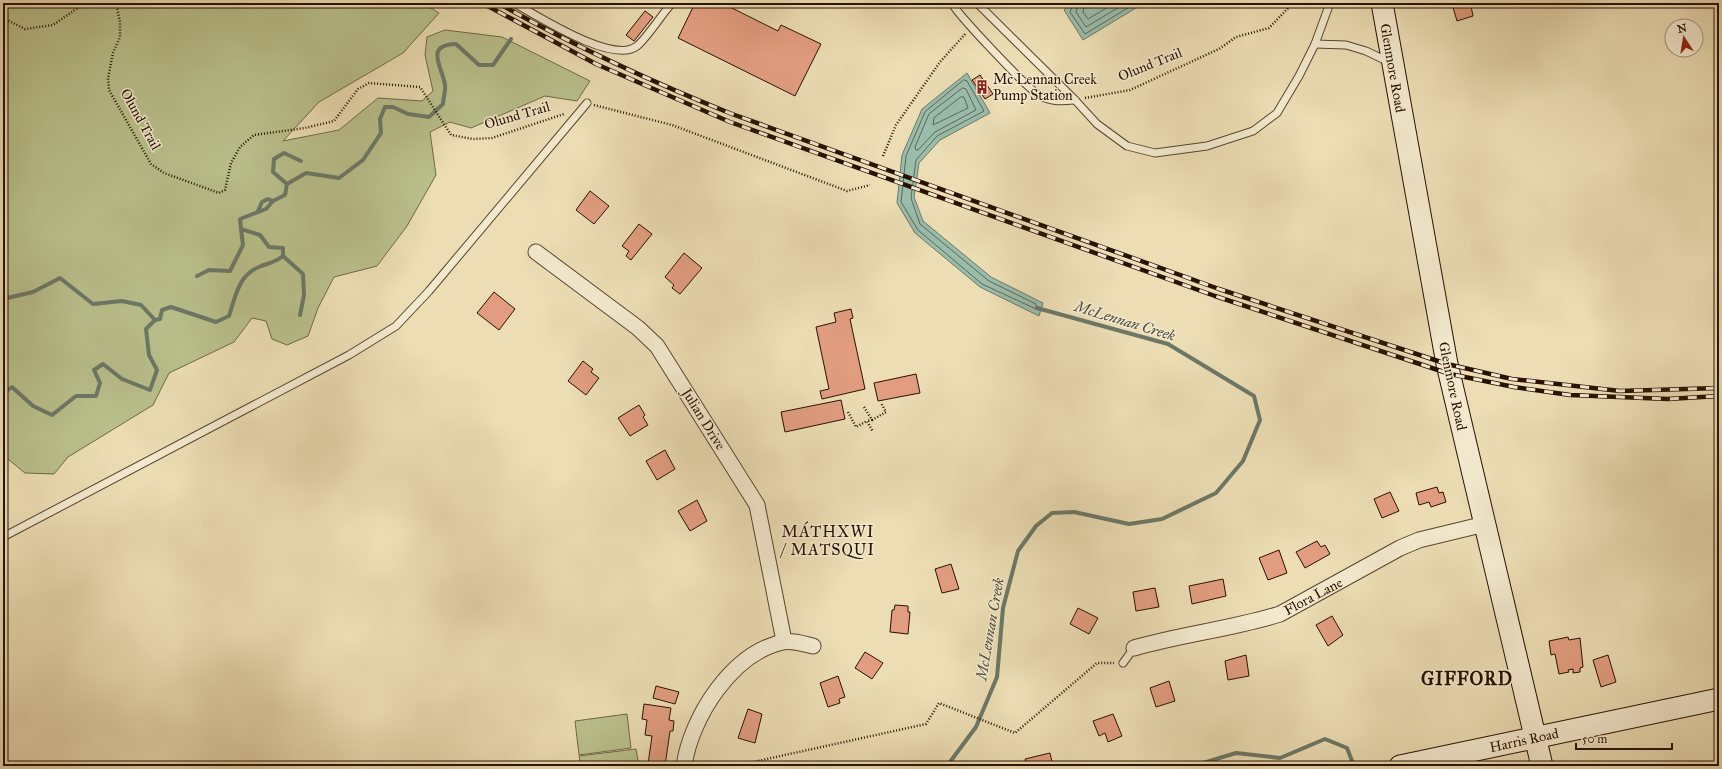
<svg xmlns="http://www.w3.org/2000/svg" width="1722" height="769" font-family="'IM FELL Great Primer',serif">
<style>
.green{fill:#b9c08c;stroke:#706846}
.water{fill:#99bcab;stroke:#6c7867}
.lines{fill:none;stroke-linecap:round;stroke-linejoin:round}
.shore{stroke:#606656;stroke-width:1}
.stream{stroke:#6c7867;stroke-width:4}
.building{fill:#e29d80;stroke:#281101}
.lane-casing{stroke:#59442e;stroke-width:9}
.street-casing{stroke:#59442e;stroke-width:17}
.secondary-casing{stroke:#281101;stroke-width:23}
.path{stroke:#281101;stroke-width:2.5;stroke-dasharray:1 2;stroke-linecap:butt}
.lane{stroke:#f3e9ce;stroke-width:7}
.street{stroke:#f3e9ce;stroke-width:15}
.secondary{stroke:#f3e9ce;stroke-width:21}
.rail-casing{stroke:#281101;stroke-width:4.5}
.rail{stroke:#f3e9ce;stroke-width:3;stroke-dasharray:9;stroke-linecap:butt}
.labels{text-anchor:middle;stroke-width:3;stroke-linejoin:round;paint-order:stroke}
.street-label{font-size:14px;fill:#281101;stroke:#f3e9ce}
.poi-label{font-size:14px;fill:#281101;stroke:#f3e9ce;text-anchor:start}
.water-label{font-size:15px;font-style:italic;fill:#504d3c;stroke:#f3e9ce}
.quarter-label{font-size:16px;letter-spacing:1px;fill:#281101;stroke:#f3e9ce}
.district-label{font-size:18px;font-weight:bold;letter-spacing:1px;fill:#281101;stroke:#f3e9ce}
</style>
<rect width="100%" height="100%" fill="#ecddb4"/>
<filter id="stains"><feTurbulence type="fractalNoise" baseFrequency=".005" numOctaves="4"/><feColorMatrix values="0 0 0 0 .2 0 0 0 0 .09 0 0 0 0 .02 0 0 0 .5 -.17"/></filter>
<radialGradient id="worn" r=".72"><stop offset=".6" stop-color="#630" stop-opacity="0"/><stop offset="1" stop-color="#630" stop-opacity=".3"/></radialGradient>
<g class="green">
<path d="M3,3H423L439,13L403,53L319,102L283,141L339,130L378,98L422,101L433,91L425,55L427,37L445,30L502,37L590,81L577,101L545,96L471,128L450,122L430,132L436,175L407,226L377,266L334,277L318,308L308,336L287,345L272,339L266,321L252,318L234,342L169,373L153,405L68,457L54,474L25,473L3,455Z"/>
<path d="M627,714L631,748L579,755L575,721Z"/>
<path d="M636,749L639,766H581L579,756Z"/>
</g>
<g class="water">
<path d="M1071,3H1144L1083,40L1064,10Z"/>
<path d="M967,73L990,113L940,140L919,163L914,197L923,221L991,277L1043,303L1039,316L980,287L915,233L897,203L902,155L922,109Z"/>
</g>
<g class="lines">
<g class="shore">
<path d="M1074,3L1070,12L1085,34L1136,3"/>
<path d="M1079,3L1076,12L1086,27L1126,3"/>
<path d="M1085,3L1083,12L1088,19L1115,3"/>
<path d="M964,80L967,81L984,111L937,136L916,160L911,198L920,224L989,281L1036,304V309L982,284L918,230L901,202L906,156L925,112Z"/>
<path d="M963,88L966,89L976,110L935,132L918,150H916L915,147L929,114Z"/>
<path d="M961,97H964L968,108L933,125L934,118Z"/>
</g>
<g class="stream">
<path d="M287,184L273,172L274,159L284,153L301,161"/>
<path d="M258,211L262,202L268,199L273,201"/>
<path d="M283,256L303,274L304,295L300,315"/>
<path d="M197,276L209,270L230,271L243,245L241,229"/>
<path d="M3,299L33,292L60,278L93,304L122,301L141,305L155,320"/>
<path d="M3,394L12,387L33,406L52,415L76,396H96L100,383L94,370L103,364L122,379L150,390L157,370L149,355L146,329L155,320L160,319L162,310L171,307L216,322L229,316C236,295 238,275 261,266C270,263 276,262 283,256V248L269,247L260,235L241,229L240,219L266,209L273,201L285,195L287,184L306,173L339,178L363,160L381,133L380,119L385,107H393L408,114L429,117L443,104C443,98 446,91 445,85C442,66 424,45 456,44L479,65H493L511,39"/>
<path d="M947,766L976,727L997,677L1003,608L1018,551L1036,526L1052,513L1074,512L1129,524L1162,519L1216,493L1243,461L1260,420L1254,396L1168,344L1037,308"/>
<path d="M1193,766L1236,753L1280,758L1325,739L1347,748L1354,766"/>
</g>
</g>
<g class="building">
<path d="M695,3H722L778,31L781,25L821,44L795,96L678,38Z"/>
<path d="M1477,3V4L1471,6L1473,16L1457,21L1452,4Z"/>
<path d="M645,11L653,17L634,41L626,35Z"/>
<path d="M980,75L993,94L985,99L972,80Z"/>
<path d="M590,191L609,206L594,224L576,210Z"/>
<path d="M639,224L652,234L631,260L626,256L629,251L622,246Z"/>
<path d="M684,253L702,268L680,294L672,288L674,285L665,277Z"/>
<path d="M494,292L515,309L499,330L477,313Z"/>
<path d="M851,309L853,318L850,319L865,389L822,399L820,391L829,389L816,327L836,322L834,313Z"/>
<path d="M583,361L593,369L591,372L599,378L586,395L568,381Z"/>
<path d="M916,374L920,393L878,401L874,383Z"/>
<path d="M841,400L845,419L785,432L781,412Z"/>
<path d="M639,405L645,415L643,417L648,425L630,436L618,418Z"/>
<path d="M665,450L675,469L657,480L646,461Z"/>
<path d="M1437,487L1439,493L1443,492L1446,502L1431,507L1429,502L1419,505L1416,493Z"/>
<path d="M1390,492L1399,511L1382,518L1374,499Z"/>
<path d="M697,500L707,521L690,531L678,511Z"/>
<path d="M1317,541L1321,547L1325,545L1330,554L1305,568L1296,552Z"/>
<path d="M1279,550L1287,573L1268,580L1259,558Z"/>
<path d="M951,564L959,589L942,593L935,569Z"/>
<path d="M1223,579L1226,596L1192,604L1189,586Z"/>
<path d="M1155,588L1159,607L1136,611L1133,592Z"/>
<path d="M895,605L908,606V612H910L908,634L890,632L892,610H894Z"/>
<path d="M1078,608L1098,618L1089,634L1070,624Z"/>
<path d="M1332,616L1343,635L1328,646L1316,625Z"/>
<path d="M1568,637L1569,640L1580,638L1583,667L1580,668V672L1573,673V669L1568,670L1569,672L1559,674L1555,654L1551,655L1549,641Z"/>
<path d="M865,652L883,663L872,679L855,668Z"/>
<path d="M1246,655L1249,676L1228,680L1225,661Z"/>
<path d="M1608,655L1616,682L1601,687L1593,660Z"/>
<path d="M838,676L845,697L839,699L840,703L828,707L820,683Z"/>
<path d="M1169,681L1175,701L1156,707L1150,688Z"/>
<path d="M656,686L679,692L675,704L653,698Z"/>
<path d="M644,704L671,708L669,720L674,721L673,731H670L665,766L648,764L652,736L645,735L647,720L642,719Z"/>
<path d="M748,709L762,714L755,743L738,738Z"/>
<path d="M1113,714L1122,736L1108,742L1105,733L1099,736L1093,721Z"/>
<path d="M1050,753L1053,766H1027L1025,759Z"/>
</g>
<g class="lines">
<defs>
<g id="lane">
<path d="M514,3C538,16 613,65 637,46C647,38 662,14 672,3"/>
<path d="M952,3C956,13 1029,90 1039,95C1051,102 1061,101 1075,100"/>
<path d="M977,3L1075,100L1097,124L1127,146L1155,153L1207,146L1253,131L1277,113L1299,76L1315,44L1330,3"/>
<path d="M1315,44L1346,45L1366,51L1389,62"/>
<path d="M3,537L349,355L396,326L429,291L587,103"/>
<path d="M1123,663L1134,648"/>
</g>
<g id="street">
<path d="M536,252L638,328L657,346L757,505L784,641"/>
<path d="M1134,648C1182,634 1232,629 1280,614L1400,548L1419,540L1485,524"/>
<path d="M684,766C691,717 732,653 783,642C792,640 804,644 813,646"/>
</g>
<g id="secondary">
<path d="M1382,3L1447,364L1542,766"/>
<path d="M1400,766L1719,699"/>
</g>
</defs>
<use href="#lane" class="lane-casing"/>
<use href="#street" class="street-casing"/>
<use href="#secondary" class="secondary-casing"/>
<g class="path">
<path d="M116,3L120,22V37L113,53L108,78L109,90L151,164L164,173L219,193L225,190L231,163L240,147L254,135L305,128L334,121L358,89L369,83L420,87L451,135L473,139L492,138L564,114"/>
<path d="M3,18L25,29L53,25L85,3"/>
<path d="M1085,98L1130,90L1219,49L1236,37L1269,28L1293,3"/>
<path d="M594,105L672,125L847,191L870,185"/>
<path d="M883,156L896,125L940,62L966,33"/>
<path d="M864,407L872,420L867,421L873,432"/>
<path d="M848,412L856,427L867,421"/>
<path d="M872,420L886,412L881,403"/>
<path d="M735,766L926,724L939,703L1015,733L1097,663H1114"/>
</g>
<use href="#lane" class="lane"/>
<use href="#street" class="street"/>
<use href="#secondary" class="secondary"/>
<defs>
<g id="rail">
<path d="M482,3L596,64L730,122L1215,296L1450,374L1514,387L1570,395L1668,399L1719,396"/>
<path d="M498,3C574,46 652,82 732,114L1219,289L1447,364L1512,379L1620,391L1719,388"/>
</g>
</defs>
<use href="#rail" class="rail-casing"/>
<use href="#rail" class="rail"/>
</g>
<defs>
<symbol id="building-bare" viewBox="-9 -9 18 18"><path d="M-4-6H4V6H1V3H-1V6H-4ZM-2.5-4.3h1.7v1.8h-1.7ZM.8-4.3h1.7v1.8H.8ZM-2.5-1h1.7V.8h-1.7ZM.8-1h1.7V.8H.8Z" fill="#8f2418" stroke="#f3e9ce" stroke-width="2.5" paint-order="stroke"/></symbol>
</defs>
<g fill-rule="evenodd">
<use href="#building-bare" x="972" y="77" width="20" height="20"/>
</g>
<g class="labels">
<g class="street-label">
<text transform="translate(1150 64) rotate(-22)" y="5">Olund Trail</text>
<text transform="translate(1393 68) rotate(80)" y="5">Glenmore Road</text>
<text transform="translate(517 115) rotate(-16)" y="5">Olund Trail</text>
<text transform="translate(141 119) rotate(61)" y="5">Olund Trail</text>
<text transform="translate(1453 386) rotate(78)" y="5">Glenmore Road</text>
<text transform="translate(704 419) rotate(58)" y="5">Julian Drive</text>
<text transform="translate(1313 596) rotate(-28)" y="5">Flora Lane</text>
<text transform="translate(1524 740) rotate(-12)" y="5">Harris Road</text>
</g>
<g class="poi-label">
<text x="993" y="84">Mc Lennan Creek<tspan x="993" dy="16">Pump Station</tspan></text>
</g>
<g class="water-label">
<text transform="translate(1125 321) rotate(17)" y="5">McLennan Creek</text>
<text transform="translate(990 629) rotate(-80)" y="5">McLennan Creek</text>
</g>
<g class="quarter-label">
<text x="828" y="537">MÁTHXWI<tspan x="828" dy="18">/ MATSQUI</tspan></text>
</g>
<g class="district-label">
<text x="1467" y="685">GIFFORD</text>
</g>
</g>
<rect width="1722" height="769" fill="none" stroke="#ecddb4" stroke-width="16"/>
<rect x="4" y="4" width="1714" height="761" fill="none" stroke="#281101" stroke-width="2"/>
<rect x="8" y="8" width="1706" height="753" fill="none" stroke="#281101"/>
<g transform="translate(1684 38) rotate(348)"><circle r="19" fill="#f3e9ce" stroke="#a2937c"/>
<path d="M0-3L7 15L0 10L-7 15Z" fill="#8f2418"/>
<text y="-6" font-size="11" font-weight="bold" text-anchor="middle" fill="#281101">N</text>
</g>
<path d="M1576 743v6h96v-6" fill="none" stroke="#281101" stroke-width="2"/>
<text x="1582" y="743" font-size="12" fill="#281101" stroke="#f3e9ce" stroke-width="3" paint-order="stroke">50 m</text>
<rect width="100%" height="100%" filter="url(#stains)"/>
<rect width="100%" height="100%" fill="url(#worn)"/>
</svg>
